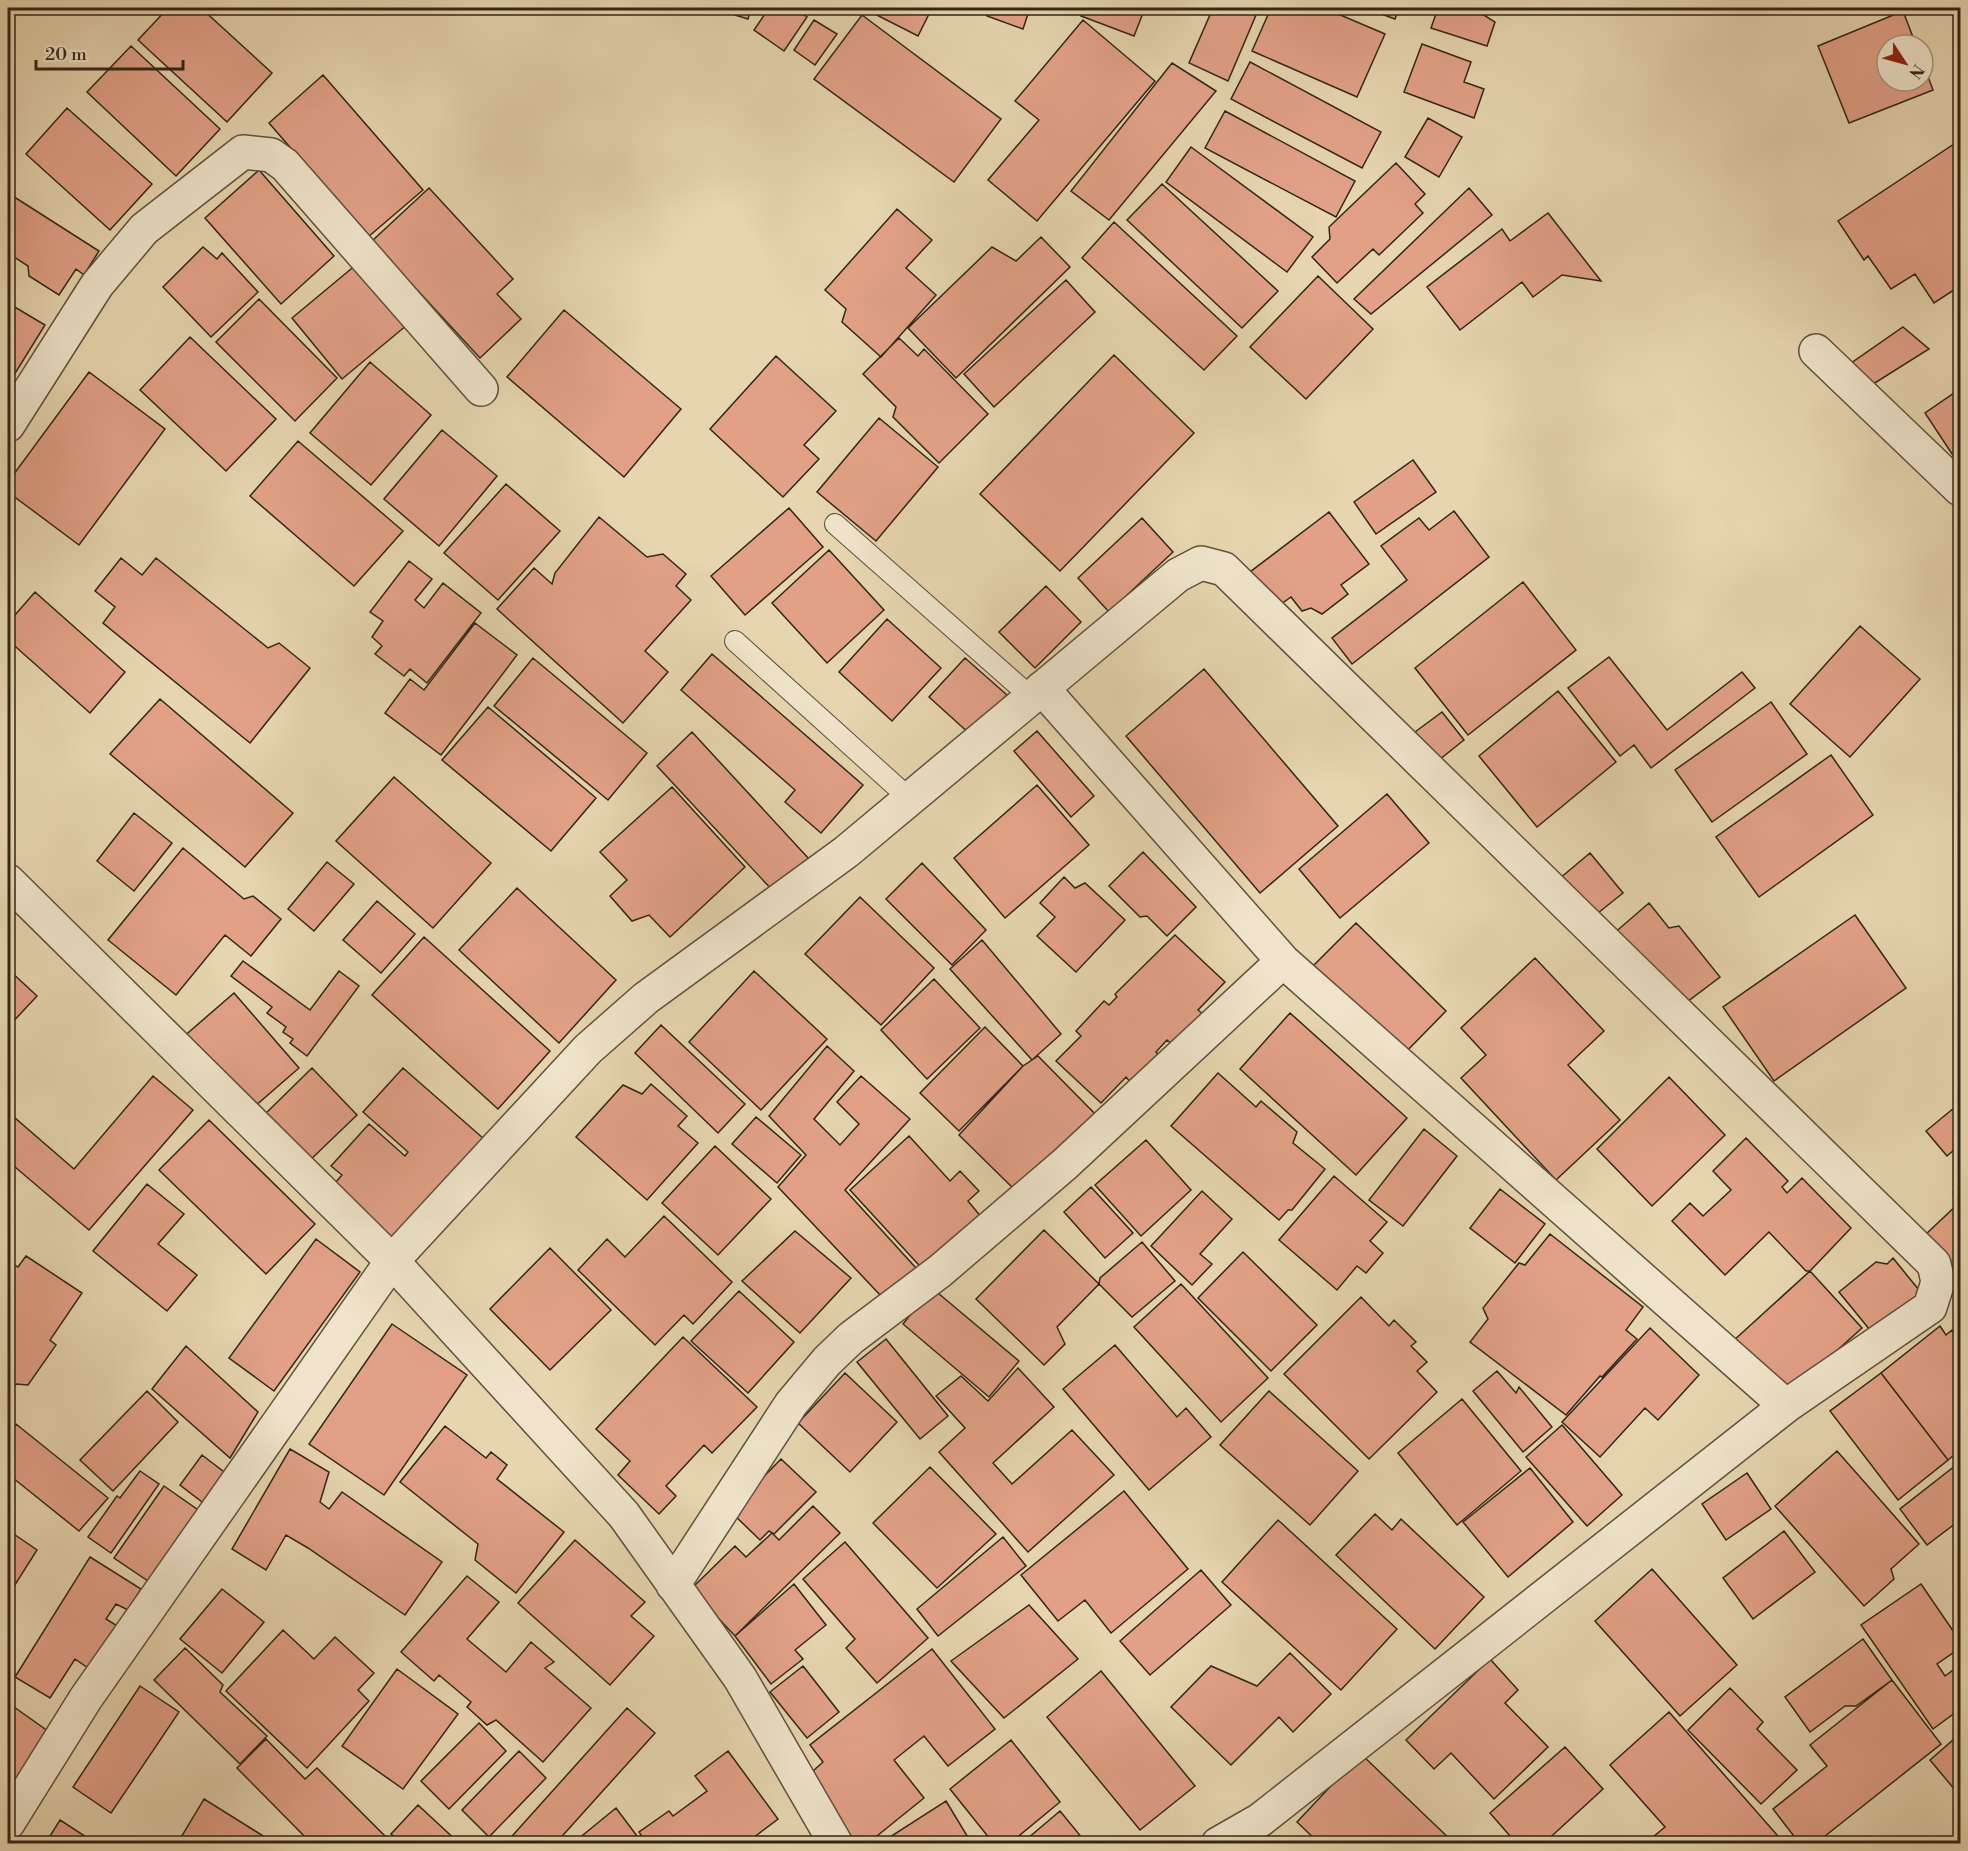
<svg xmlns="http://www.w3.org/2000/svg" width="1968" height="1851" font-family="'Libre Bodoni',serif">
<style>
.building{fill:#e2a187;stroke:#322617;stroke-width:1.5}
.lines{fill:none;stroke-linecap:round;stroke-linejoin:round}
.lane-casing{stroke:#5f523d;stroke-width:22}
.street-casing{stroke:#5f523d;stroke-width:36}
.lane{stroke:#efe4cb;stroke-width:20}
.street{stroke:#efe4cb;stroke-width:33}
</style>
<rect width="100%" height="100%" fill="#e6d5af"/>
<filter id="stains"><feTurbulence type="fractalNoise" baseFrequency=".00333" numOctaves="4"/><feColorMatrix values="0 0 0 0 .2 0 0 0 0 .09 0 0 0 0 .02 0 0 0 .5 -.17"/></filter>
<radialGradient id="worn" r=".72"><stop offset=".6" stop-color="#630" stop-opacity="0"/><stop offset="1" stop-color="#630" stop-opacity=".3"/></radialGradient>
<path class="building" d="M168,8H201L272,73L227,122L138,40Z
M712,8H751L748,19Z
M769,8H794L807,17L784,51L754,30Z
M863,8H932L918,36Z
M987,8H1030L1023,29L987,16Z
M1084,8H1145L1134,36L1081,16Z
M1213,8H1259L1228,81L1189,63Z
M1271,8H1324L1385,34L1357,97L1252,51Z
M1365,8H1399L1395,19Z
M1438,8H1484L1482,14L1495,22L1487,46L1431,28Z
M1903,11L1916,45H1887V81H1923V63L1933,90L1849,123L1818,46Z
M862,15L1001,119L954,182L814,79Z
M814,20L837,34L815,65L794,50Z
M1083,20L1155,81L1037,221L988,180L1039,120L1015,101Z
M1422,44L1471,62L1464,82L1484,89L1474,118L1404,92Z
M131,46L220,129L176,176L87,92Z
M1250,62L1381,132L1362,168L1231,99Z
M1172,63L1216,91L1109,220L1071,191Z
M323,75L423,190L368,237L269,123Z
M67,108L152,184L110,230L26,154Z
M1225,111L1355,181L1336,217L1205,148Z
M1428,118L1462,137L1439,177L1405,157Z
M1957,142L1960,147V286L1934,303L1915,274L1891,289L1868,256L1864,260L1838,221Z
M1191,147L1313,237L1287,272L1166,182Z
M1396,163L1425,194L1415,204L1423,213L1379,255L1373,249L1337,283L1312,257L1330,239L1329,227Z
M259,170L334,256L281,304L205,218Z
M1162,184L1278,291L1242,328L1127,220Z
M429,188L513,279L497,294L521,319L480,358L372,241Z
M1469,188L1492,215L1371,314L1354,299Z
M8,193L99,251L84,275L76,269L59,295L29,276L28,266L8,253Z
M897,209L932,240L906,268L936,295L881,357L842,322L846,309L825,290Z
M1548,213L1601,281L1562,275L1533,297L1522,282L1460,330L1427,287L1502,229L1510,241Z
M1114,222L1237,336L1204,370L1082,258Z
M1041,237L1070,267L956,378L908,328L992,247L1016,261Z
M203,247L217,259L222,253L258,292L211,337L163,287Z
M357,264L407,325L342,379L292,318Z
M1318,276L1373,329L1306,399L1250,347Z
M1066,280L1095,312L994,407L964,374Z
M259,299L337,378L295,421L216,342Z
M8,303L45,325L11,380L8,378Z
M564,310L681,409L624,477L507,377Z
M1903,327L1929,349L1870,386L1844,368Z
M190,337L276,419L226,471L140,390Z
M899,338L918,356L924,349L988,414L939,463L893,417L896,407L863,374Z
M1114,355L1194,433L1060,571L980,494Z
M776,356L836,411L804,445L819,459L783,497L710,429Z
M370,362L431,415L371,485L310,433Z
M89,372L165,429L79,545L8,492V482Z
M1960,389V466L1925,413Z
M879,418L938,467L876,541L817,492Z
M442,430L497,476L439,546L384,499Z
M298,441L403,531L354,586L250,496Z
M1413,460L1436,492L1376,534L1354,502Z
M506,484L560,531L498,600L444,553Z
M789,508L823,547L745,615L711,576Z
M1454,511L1489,557L1352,664L1332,638L1407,580L1381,546L1419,518L1429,530Z
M1329,512L1369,564L1341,585L1348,594L1322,614L1311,608L1302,611L1291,597L1277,607L1250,572Z
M599,517L647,557L663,554L686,574L676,586L691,600L645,651L668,672L623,723L497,609L534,568L552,584L555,573Z
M1142,518L1173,552L1109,612L1078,578Z
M829,550L884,610L827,663L772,603Z
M121,558L142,575L156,558L268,648L279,643L310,668L250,743L103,623L115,607L95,591Z
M409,561L432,579L415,600L424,608L443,583L481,613L427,683L410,669L404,676L375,654L382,646L372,637L383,621L370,612Z
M1523,582L1576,650L1468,735L1415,668Z
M1046,586L1081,622L1035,668L999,632Z
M35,592L125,672L90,713L8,640V623Z
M887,619L941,668L892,721L839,672Z
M475,623L517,655L441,755L385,713L410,679L424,690Z
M1860,626L1920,679L1850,757L1790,704Z
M712,654L863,785L821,833L785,802L795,790L681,690Z
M1609,657L1667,730L1742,672L1755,688L1651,768L1634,745L1620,756L1568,688Z
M533,658L647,753L608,800L494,706Z
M965,658L1007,695L971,735L929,697Z
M1204,669L1338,826L1260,893L1126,736Z
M1558,691L1616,762L1537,827L1479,756Z
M160,699L293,813L245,867L110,754Z
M1771,702L1807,754L1712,822L1675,770Z
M488,707L596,798L551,851L442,760Z
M1442,712L1464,740L1439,760L1415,732Z
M1037,731L1094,796L1071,817L1014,751Z
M692,732L809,859L774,892L657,766Z
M1831,755L1873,815L1759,897L1716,837Z
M394,777L491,863L433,928L336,841Z
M1037,785L1089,845L1005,918L954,858Z
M672,787L745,867L670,937L649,915L632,921L610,896L627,880L600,852Z
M1387,794L1429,843L1340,918L1299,869Z
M134,813L172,843L134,891L97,861Z
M183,848L244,899L253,896L281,919L251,956L225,935L176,995L108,940Z
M1143,852L1196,907L1167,936L1147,916L1140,917L1109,886Z
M1590,853L1623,893L1593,917L1559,879Z
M327,862L354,884L314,931L288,909Z
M922,863L986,930L952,965L886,899Z
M1064,877L1075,888L1085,883L1125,920L1076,972L1037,936L1055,917L1040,903Z
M517,888L616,980L559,1043L459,950Z
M860,897L934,968L881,1025L805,954Z
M377,901L415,934L381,973L343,940Z
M1649,903L1669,928L1679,926L1720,977L1679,1008L1612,935Z
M1855,915L1906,988L1774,1081L1723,1007Z
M1356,923L1446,1011L1402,1056L1311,968Z
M1175,935L1225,982L1198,1010L1204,1015L1174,1046L1167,1040L1156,1052L1160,1056L1133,1085L1126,1077L1101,1103L1056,1061L1081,1036L1076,1031L1104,1001L1109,1005L1117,997L1115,994Z
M424,937L550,1051L498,1109L372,995Z
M982,940L1061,1034L1032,1060L950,969Z
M1535,958L1604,1031L1568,1065L1620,1120L1556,1180L1461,1078L1486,1055L1461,1028Z
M243,961L310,1010L339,971L359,986L307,1056L290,1043L293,1039L283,1032L286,1027L267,1013L272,1007L231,976Z
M8,969L37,996L8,1027Z
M754,971L827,1039L761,1110L689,1042Z
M934,979L980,1028L927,1079L881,1030Z
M234,993L299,1068L247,1113L182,1038Z
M1290,1013L1407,1118L1356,1175L1240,1069Z
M661,1025L745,1104L718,1133L635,1053Z
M985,1027L1023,1066L959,1131L920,1093Z
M827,1046L854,1071L814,1119L840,1145L859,1124L837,1102L861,1076L910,1119L845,1190L916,1268L882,1297L778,1187L806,1155L769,1116Z
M1038,1056L1102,1121L1018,1193L959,1135L1023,1066Z
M312,1068L357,1115L305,1165L260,1119Z
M403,1068L484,1139L390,1246L328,1191L342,1175L331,1166L369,1124L405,1156L408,1152L363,1112Z
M1218,1073L1256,1107L1261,1101L1297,1132L1293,1143L1325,1169L1292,1210H1288L1279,1220L1171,1126Z
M153,1076L193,1110L89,1230L8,1161V1112L74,1169Z
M1669,1077L1725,1135L1652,1206L1597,1149Z
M651,1084L687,1116L678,1126L698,1143L647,1200L576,1137L623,1085L642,1094Z
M1960,1103V1145L1947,1156L1926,1131Z
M756,1117L801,1155L777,1183L732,1144Z
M209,1120L315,1224L266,1274L159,1170Z
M1424,1129L1457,1156L1403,1226L1369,1200Z
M909,1136L950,1181L960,1171L979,1191L968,1201L987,1224L928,1275L850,1190Z
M1746,1138L1788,1181L1782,1187L1787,1193L1802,1178L1851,1228L1810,1271H1806L1769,1232L1725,1275L1672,1221L1690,1203L1703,1216L1731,1190L1713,1171Z
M1146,1140L1191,1190L1141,1236L1095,1185Z
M715,1146L771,1199L718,1255L662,1203Z
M1334,1176L1387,1222L1370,1241L1383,1253L1366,1273L1357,1266L1337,1290L1279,1240Z
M147,1184L184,1214L158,1244L197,1275L167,1311L93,1251Z
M1960,1185V1200L1953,1192Z
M1091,1187L1133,1233L1105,1258L1064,1212Z
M1500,1189L1545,1224L1515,1263L1470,1228Z
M1202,1191L1232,1219L1200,1254L1212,1264L1192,1285L1151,1246Z
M1960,1202V1264L1955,1269L1925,1235Z
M664,1216L732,1282L693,1324L684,1315L655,1345L578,1270L607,1239L625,1257Z
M1044,1230L1099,1284L1057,1327L1065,1344L1044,1365L976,1299Z
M795,1231L851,1278L800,1333L742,1281Z
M1550,1234L1643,1307L1626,1330L1637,1339L1602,1377L1600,1376L1566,1415L1470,1342L1488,1319L1483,1308L1519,1263L1525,1265Z
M316,1239L360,1272L274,1391L229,1358Z
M1142,1242L1175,1281L1132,1317L1099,1284L1100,1278Z
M550,1248L611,1310L550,1370L490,1309Z
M1243,1252L1317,1325L1271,1371L1198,1298Z
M26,1256L82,1293L50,1340L56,1345L28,1385L16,1384L8,1396V1263L9,1261L18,1267Z
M1893,1258L1923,1295L1874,1335L1839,1292L1876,1262L1887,1264Z
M1810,1271L1862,1328L1784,1398L1732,1342Z
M1181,1284L1268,1378L1221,1422L1134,1327Z
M932,1288L1019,1361L989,1397L903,1324Z
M739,1291L794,1342L748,1393L691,1341Z
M1361,1297L1389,1326L1394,1320L1416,1342L1411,1346L1427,1362L1417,1371L1437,1392L1369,1459L1284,1374Z
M392,1324L467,1375L384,1495L309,1444Z
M1940,1326L1946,1335L1952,1330L1960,1341V1450L1948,1460L1881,1373Z
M1650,1328L1699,1375L1658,1420L1645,1408L1600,1457L1562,1422Z
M683,1337L757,1407L712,1453L704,1445L666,1486L676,1496L659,1514L618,1475L630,1461L596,1429Z
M886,1339L948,1416L920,1439L857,1362Z
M1115,1345L1177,1417L1186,1408L1211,1437L1149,1490L1063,1389Z
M186,1346L258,1412L230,1458L152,1389Z
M1018,1368L1054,1407L993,1463L1012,1484L1072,1430L1114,1475L1028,1552L939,1452L965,1428L936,1396L961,1376L988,1401Z
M1497,1371L1516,1393L1519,1387L1552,1427L1523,1452L1473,1391Z
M845,1373L897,1422L850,1472L798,1423Z
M1881,1373L1948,1460L1898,1500L1830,1411Z
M147,1391L178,1422L113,1491L80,1460Z
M1269,1391L1358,1471L1310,1525L1220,1445Z
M1462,1399L1521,1471L1457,1525L1398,1453Z
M16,1424L108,1498L79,1531L8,1474V1434Z
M1562,1425L1622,1495L1587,1526L1526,1457Z
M445,1426L486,1458L491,1452L507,1465L497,1479L564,1532L516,1593L475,1560L478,1544L400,1482Z
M290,1449L329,1472L320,1502L329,1509L342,1492L442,1562L405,1615L308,1548L286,1535L266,1570L232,1549Z
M1837,1451L1919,1544L1891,1569L1894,1579L1864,1606L1775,1506Z
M202,1455L228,1475L206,1505L180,1485Z
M781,1459L816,1492L774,1534L769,1531L760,1540L730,1511Z
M1960,1462V1520L1927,1545L1900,1509Z
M930,1467L996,1534L937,1588L873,1523Z
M1530,1468L1573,1522L1508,1577L1463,1522Z
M140,1471L159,1484L111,1553L88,1537L117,1496L120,1498Z
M1747,1473L1771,1509L1726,1540L1702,1504Z
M164,1486L201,1512L151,1583L114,1558Z
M1124,1491L1188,1569L1111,1633L1085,1600L1058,1621L1021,1575Z
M813,1506L840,1533L735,1636L691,1589L735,1546L746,1557L772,1533L779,1540Z
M1375,1514L1392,1530L1401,1519L1484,1597L1435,1649L1336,1555Z
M1278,1520L1397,1629L1341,1690L1222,1582Z
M8,1530L37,1550L8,1596Z
M1784,1531L1815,1572L1753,1619L1723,1578Z
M1003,1537L1026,1566L938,1636L917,1609Z
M575,1540L645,1602L631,1616L654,1636L610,1685L518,1603Z
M845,1542L928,1638L877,1683L846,1648L855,1639L803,1579Z
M90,1557L141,1589L128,1610L116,1604L106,1619L119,1627L91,1670L75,1659L50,1698L15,1677Z
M1652,1569L1737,1665L1680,1716L1595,1621Z
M1201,1570L1231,1605L1150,1675L1120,1641Z
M467,1576L499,1602L467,1639L506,1672L531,1642L554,1662L545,1668L591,1708L543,1762L496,1720L487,1725L467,1707L471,1702L439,1675L434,1681L401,1652Z
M794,1584L826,1625L795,1650L803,1659L771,1684L735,1636Z
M1921,1584L1960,1641V1648L1937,1664L1945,1676L1960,1665V1709L1933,1729L1861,1625Z
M222,1589L264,1622L222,1673L180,1639Z
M1029,1605L1078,1659L1004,1718L951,1661Z
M283,1630L314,1659L335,1637L374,1673L358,1690L369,1701L307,1768L226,1691Z
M1863,1639L1892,1680L1856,1706H1845L1810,1732L1785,1697Z
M185,1648L223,1685L220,1692L267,1736L240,1764L154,1680Z
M932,1649L995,1729L948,1766L924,1736L894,1760L924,1798L867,1844H849L804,1779L823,1762L810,1745Z
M1290,1653L1331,1694L1293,1732L1279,1717L1231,1765L1171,1707L1211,1666L1257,1686Z
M1490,1659L1518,1690L1505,1703L1548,1747L1494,1799L1451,1753L1434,1769L1406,1740Z
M803,1666L839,1712L807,1738L770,1692Z
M397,1669L458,1714L403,1789L342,1746Z
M1101,1671L1195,1786L1140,1830L1047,1717Z
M1892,1680L1941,1744L1815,1844H1800L1773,1809L1827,1766L1810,1745Z
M140,1686L179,1712L111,1813L73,1787Z
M1730,1688L1763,1722L1757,1729L1797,1770L1761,1804L1688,1730Z
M14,1707L52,1734L8,1799V1716Z
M627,1708L655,1733L555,1844H505Z
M1669,1712L1785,1844H1648L1647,1842L1665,1827L1610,1765Z
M479,1723L506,1751L449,1809L421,1781Z
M1960,1734V1796L1930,1760Z
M266,1739L305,1779L317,1768L393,1844H312L237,1768Z
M1011,1740L1060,1802L1009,1844H994L950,1789Z
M1565,1747L1603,1789L1543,1844H1517L1490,1813Z
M519,1751L546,1778L489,1837L462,1810Z
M728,1751L778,1819L745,1844H647L639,1832L669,1811L673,1816L707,1791L695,1776Z
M1361,1754L1455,1844H1320L1297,1822Z
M204,1799L276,1844H177Z
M946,1801L972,1844H879Z
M418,1805L460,1844H402L391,1834Z
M616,1808L643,1844H572Z
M1060,1811L1087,1844H1021Z
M60,1820L97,1844H45Z"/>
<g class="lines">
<g class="lane-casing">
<path id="lane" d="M835,524L1031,697
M735,641L910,799"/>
</g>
<g class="street-casing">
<path id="street" d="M1816,351L1960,489
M8,425L97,285L144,229L243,152L271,155L285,165L481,389
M1042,688L1283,961L1786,1406
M8,881L392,1261L624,1515L740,1678L836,1844
M673,1585L791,1404L827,1361L851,1338L940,1271L1065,1164L1283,961
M8,1823L86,1698L392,1261L588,1049L646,998L846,852L1178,575L1201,563L1224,569L1934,1264L1938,1282L1930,1307L1786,1406L1260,1820L1218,1844"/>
</g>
<use href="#lane" class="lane"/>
<use href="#street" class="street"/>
</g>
<rect width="1968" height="1851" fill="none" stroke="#e6d5af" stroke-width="30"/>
<rect x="9" y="9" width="1950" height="1833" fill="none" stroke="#322617" stroke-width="3"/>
<rect x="15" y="15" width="1938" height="1821" fill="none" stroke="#322617" stroke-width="1.5"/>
<g transform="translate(1905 63) rotate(126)"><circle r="28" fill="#efe4cb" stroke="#a39883" stroke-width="1.5"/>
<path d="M0-4.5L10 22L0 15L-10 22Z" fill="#8f2418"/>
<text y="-9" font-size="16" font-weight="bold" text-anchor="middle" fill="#322617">N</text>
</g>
<path d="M36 60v9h147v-9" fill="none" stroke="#322617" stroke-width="3"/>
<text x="45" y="60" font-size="18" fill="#322617" stroke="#efe4cb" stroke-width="4.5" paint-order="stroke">20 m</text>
<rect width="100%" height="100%" filter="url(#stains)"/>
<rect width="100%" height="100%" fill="url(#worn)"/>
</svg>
